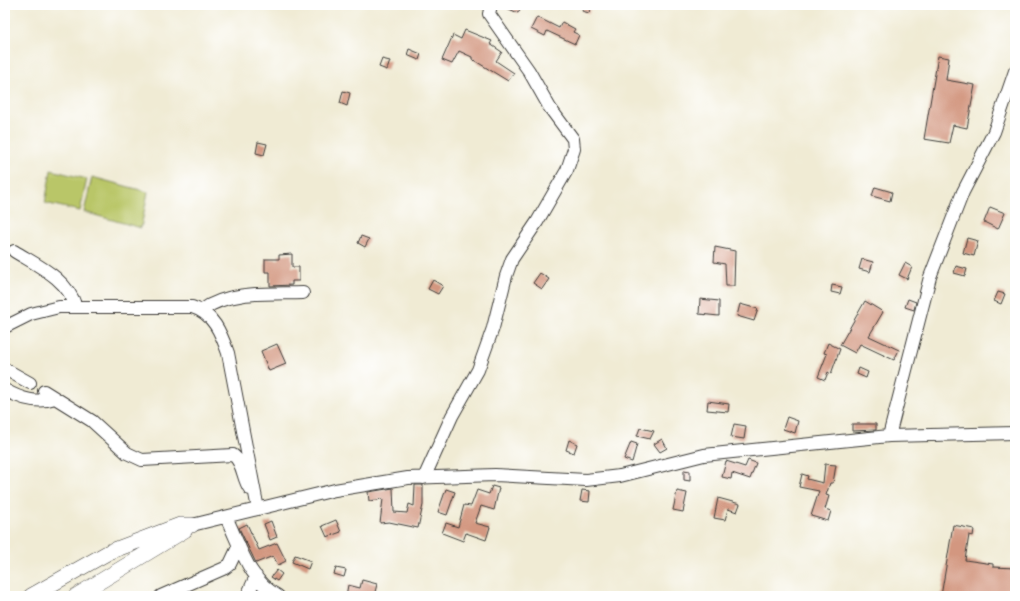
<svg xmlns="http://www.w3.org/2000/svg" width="1020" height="601" font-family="'Sorts Mill Goudy',serif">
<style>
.green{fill:#b9c668;stroke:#6a7142}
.building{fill:#d39780}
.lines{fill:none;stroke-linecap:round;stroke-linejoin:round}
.minor-casing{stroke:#3c3b38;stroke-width:14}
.major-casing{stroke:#3c3b38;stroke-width:16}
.minor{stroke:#fff;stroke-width:12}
.major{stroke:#fff;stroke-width:15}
</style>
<rect width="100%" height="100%" fill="#fff"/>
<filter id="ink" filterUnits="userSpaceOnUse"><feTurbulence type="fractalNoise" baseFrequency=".025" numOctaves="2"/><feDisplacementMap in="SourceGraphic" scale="8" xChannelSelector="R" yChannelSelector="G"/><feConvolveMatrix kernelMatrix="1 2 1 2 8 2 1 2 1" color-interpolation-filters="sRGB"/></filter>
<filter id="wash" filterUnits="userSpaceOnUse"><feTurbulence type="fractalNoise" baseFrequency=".012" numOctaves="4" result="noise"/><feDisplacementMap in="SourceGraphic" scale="16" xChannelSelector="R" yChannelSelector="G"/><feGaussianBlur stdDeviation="0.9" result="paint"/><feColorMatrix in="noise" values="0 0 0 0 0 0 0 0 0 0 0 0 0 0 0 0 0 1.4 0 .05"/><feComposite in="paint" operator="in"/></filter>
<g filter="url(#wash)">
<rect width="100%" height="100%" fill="#f0ebd4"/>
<path class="green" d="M51,170L87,179L80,211L45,203Z
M92,177L148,192L141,228L84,212Z"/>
<g id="blocks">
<path class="building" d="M500,5H522L518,13Z
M584,5H591L589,13L582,11Z
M537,17L559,28L562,22L575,29L573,32L579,35L575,44L547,31L545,36L531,29Z
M465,30L492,41L490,44L502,52L496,61L514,73L508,81L472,59V57L459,51L452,64L442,60L453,35L461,39Z
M409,49L421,54L419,60L407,55Z
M938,56L949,58L946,80L975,85L967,128L953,125L949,143L924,139Z
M382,59L390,61L387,70L379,67Z
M343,91L350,93L347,106L340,103Z
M258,142L267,144L264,155L256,153Z
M875,187L892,192L890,201L872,196Z
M990,207L1005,213L998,229L984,222Z
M361,236L369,239L365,247L358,243Z
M967,238L978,241L974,256L963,253Z
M715,247L735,251L734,286H726L725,264L714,262Z
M292,254V267H299V281H292V285L270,286V272H265V259H279V255Z
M862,259L873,262L870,272L859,269Z
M905,263L912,267L907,279L899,275Z
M956,266L967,269L965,276L954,273Z
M540,273L549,279L542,289L533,283Z
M433,280L443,286L438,294L428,289Z
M832,285L842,287L840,294L831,292Z
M998,292L1005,294L1001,304L994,301Z
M700,299L719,301V316L699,314Z
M908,299L916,302L914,310L905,307Z
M865,301L883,312L869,336L899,350L894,360L860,344L855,353L840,345Z
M740,304L758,309L754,321L737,316Z
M828,343L840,349L831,374L828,372L825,380L818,377L827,354L824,353Z
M277,344L286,364L269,371L261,351Z
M859,368L868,372L866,378L857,374Z
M708,401L729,404L728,412L707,410Z
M787,417L798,421L795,433L783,429Z
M734,424L746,426L744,439L731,437Z
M852,424H876V430L852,431Z
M640,428L654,431L650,439L637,436Z
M662,439L667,448L660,452L654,444Z
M569,440L577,444L574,453L566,450Z
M631,442L637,444L632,462L624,459Z
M748,460L756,463L750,479L732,473L731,479L722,477L726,461L745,467Z
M825,464L836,465L833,483H830L826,495L829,496L825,509L831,511L828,521L811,516L819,491L799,487L802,474L808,476L807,479L823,483Z
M684,470L690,471V481L684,480Z
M415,485H423V505L418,528L389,522L380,523L383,499L369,501L368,492L393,488L394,512L407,513L409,504L414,506Z
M492,486L499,488L494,510L481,506L475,523L490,527L486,540L466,533L463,541L442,533L446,523L458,527L464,505L471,506L477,490L489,494Z
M446,489L455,492L447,515L438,512Z
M582,490L590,491L589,502L580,501Z
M677,491L687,493L683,512L673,510Z
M718,498L740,504L737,512L728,509L725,520L714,518Z
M336,520L341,532L327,537L322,526Z
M271,521L277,537L270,540L264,524Z
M247,524L259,550L277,543L286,561L278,565L273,556L256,563L239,528Z
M953,525L974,529L973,536L969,535L965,560L993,564V567L1015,568V596H941Z
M295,555L311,561L308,569L292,562Z
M336,568L346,570L344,577L334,574Z
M277,570L282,574L277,581L271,577Z
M362,580L377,584L374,596H346L348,585L360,588Z"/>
</g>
</g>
<g filter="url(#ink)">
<use href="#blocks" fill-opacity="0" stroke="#3c3b38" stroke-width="1"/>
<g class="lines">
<g class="minor-casing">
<path id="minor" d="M14,251C38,266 67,278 76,307
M202,310C229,290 272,294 303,293
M5,327L31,314L59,307H192C213,313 221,333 228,353L258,509
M5,369L30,383
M5,390C21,399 37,404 55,398
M44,391L92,421L127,453L142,460L233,455C244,463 242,479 250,489
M889,436L930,277L963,192L994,132L1015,71
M424,478L452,416L478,370L493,328L506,276L512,259L537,222L567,170L574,149L573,139L550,108L529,71L489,14L491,5
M226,517C240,545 248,580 278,596
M192,525L335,490L408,478L495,475L586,480L620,476L704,455L889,436L1015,433
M161,596L225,568L230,564L239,545
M247,596L256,576"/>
</g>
<g class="major-casing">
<path id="major" d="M31,596L109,552L180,525H192
M76,596L185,530"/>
</g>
<use href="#minor" class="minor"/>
<use href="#major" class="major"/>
</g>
</g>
<rect width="1020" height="601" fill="none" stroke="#fff" stroke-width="20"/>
</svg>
